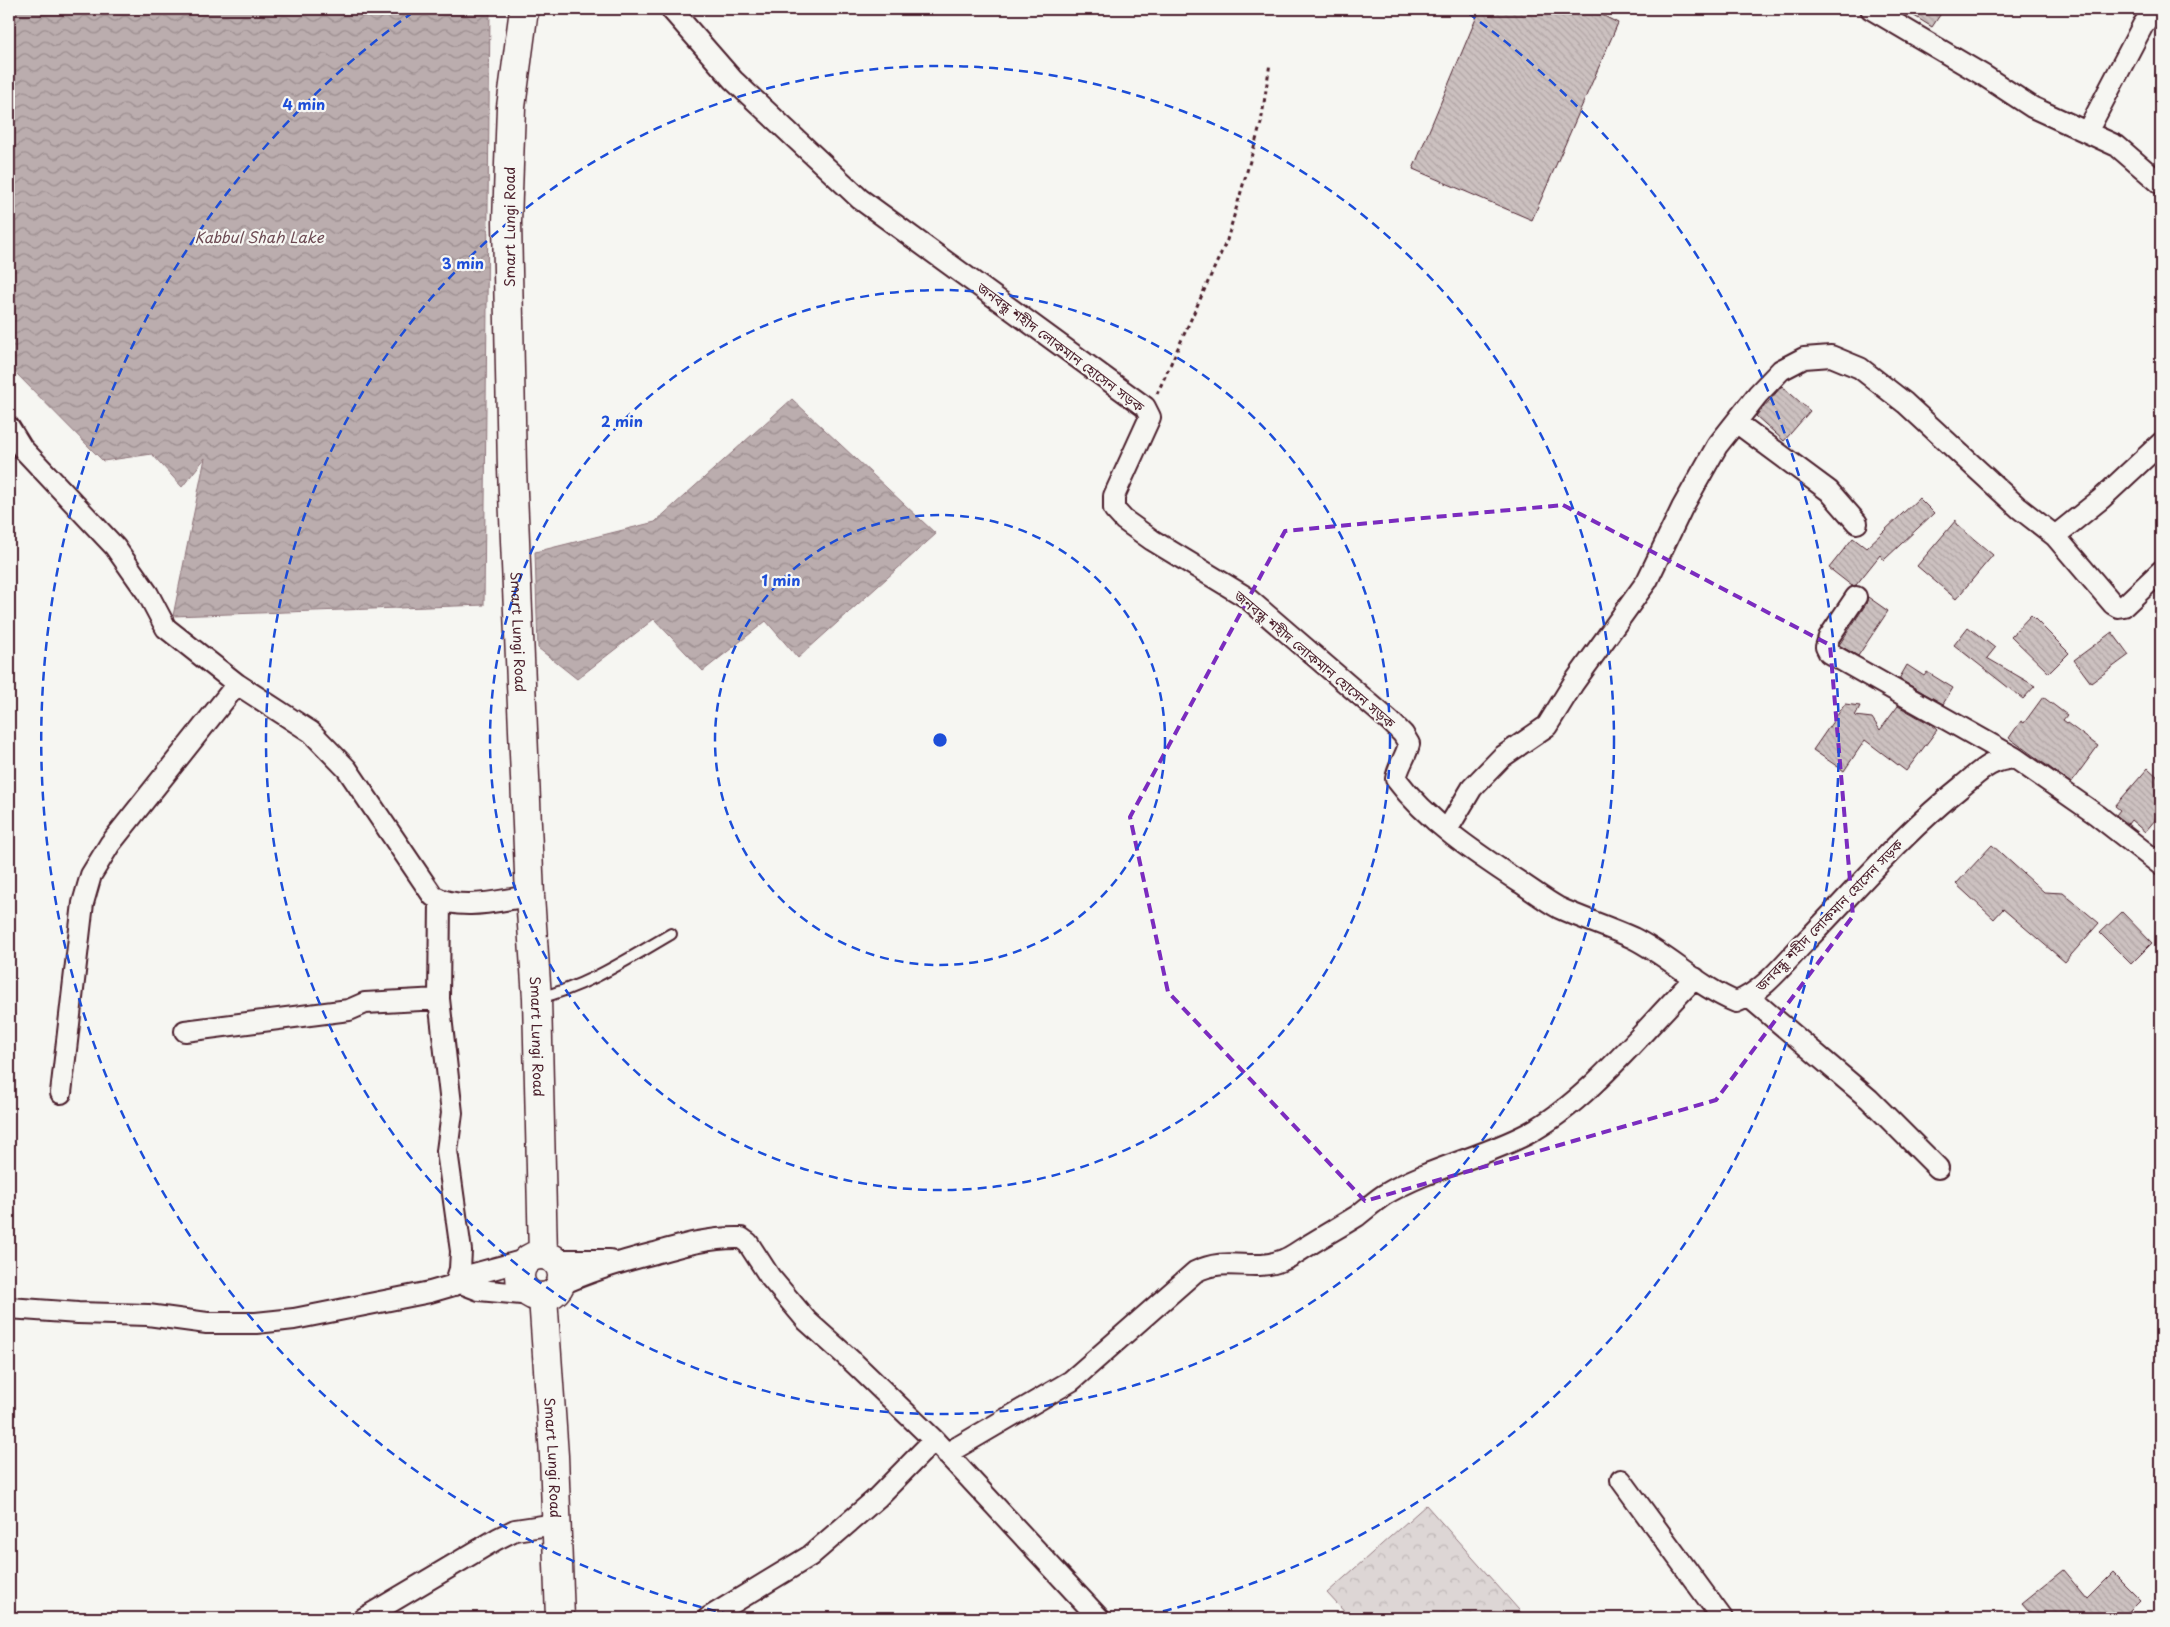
<svg xmlns="http://www.w3.org/2000/svg" width="2170" height="1627" font-family="'Playpen Sans','Noto Sans Bengali',sans-serif">
<style>
.park{fill:url(#park-crowns);stroke:#947a80}
.water{fill:url(#water-waves);stroke:#8e747a}
.building{fill:url(#building-back-hatch);stroke:#4a1f2b}
.lines{fill:none;stroke-linecap:round;stroke-linejoin:round}
.lane-casing{stroke:#4a1f2b;stroke-width:14}
.street-casing{stroke:#4a1f2b;stroke-width:24}
.primary-casing{stroke:#4a1f2b;stroke-width:31}
.path{stroke:#4a1f2b;stroke-width:3;stroke-dasharray:4 4;stroke-linecap:butt}
.lane{stroke:#f6f6f2;stroke-width:10}
.street{stroke:#f6f6f2;stroke-width:20}
.primary{stroke:#f6f6f2;stroke-width:28}
.marked{fill:none;stroke:#7b2cbf;stroke-width:4;stroke-dasharray:10 6;stroke-linejoin:round}
.ring{fill:none;stroke:#1d4ed8;stroke-width:2.5;stroke-dasharray:9 6}
.labels{text-anchor:middle;dominant-baseline:central;stroke-width:4.5;stroke-linejoin:round;paint-order:stroke}
.street-label{font-size:14px;fill:#4a1f2b;stroke:#f6f6f2}
.water-label{font-size:15px;font-style:italic;fill:#6c4a52;stroke:#f6f6f2}
.centre{fill:#1d4ed8;stroke:#f6f6f2;stroke-width:2.5}
.ring-label{font-size:15px;text-anchor:middle;font-weight:bold;fill:#1d4ed8;stroke:#f6f6f2;stroke-width:4.5;stroke-linejoin:round;paint-order:stroke}
</style>
<defs>
<pattern id="park-crowns" width="20" height="18" patternUnits="userSpaceOnUse" patternTransform="scale(1.25)"><rect width="20" height="18" fill="#ddd6d5"/><path d="M2 6a3 3 0 1 1 6 0M12 15a3 3 0 1 1 6 0" fill="none" stroke="#bfb7b7"/></pattern>
<pattern id="water-waves" width="16" height="10" patternUnits="userSpaceOnUse" patternTransform="scale(1.25)"><rect width="16" height="10" fill="#bbadae"/><path d="M0 5q4-4 8 0t8 0" fill="none" stroke="#9a8c8e"/></pattern>
<pattern id="building-back-hatch" width="6" height="6" patternUnits="userSpaceOnUse" patternTransform="scale(1.25)"><rect width="6" height="6" fill="#ccc1c0"/><path d="M-1 5l2 2M0 0l6 6M5-1l2 2" fill="none" stroke="#b1a5a5"/></pattern>
</defs>
<rect width="100%" height="100%" fill="#f6f6f2"/>
<filter id="ink" filterUnits="userSpaceOnUse"><feTurbulence type="fractalNoise" baseFrequency=".02" numOctaves="2"/><feDisplacementMap in="SourceGraphic" scale="10" xChannelSelector="R" yChannelSelector="G"/><feConvolveMatrix kernelMatrix="1 2 1 2 8 2 1 2 1" color-interpolation-filters="sRGB"/></filter>
<g filter="url(#ink)">
<path class="park" d="M1426,1505L1526,1618H1350L1327,1593Z"/>
<path class="water" d="M9,9H490L484,605L173,616L205,458L182,487L152,454L103,461L9,366Z
M792,399L936,534L798,658L766,621L703,671L654,619L577,679L538,648L535,552L655,522Z"/>
<path class="building" d="M1480,9H1590L1618,23L1532,220L1413,169Z
M1903,9H1944L1932,27Z
M1782,386L1810,411L1784,441L1756,416Z
M1919,498L1934,513L1884,560L1880,555L1856,585L1852,586L1829,568L1853,538L1866,548Z
M1956,520V524L1993,555L1956,599L1917,566Z
M1868,597L1888,611L1858,656L1839,645L1866,604Z
M2031,615L2069,653L2049,673L2011,636Z
M1968,627L1995,648L1987,658L2035,686L2023,699L1954,645Z
M2112,632L2129,655L2091,683L2074,660Z
M1907,665L1924,676L1927,672L1953,688L1943,704L1899,679Z
M2043,697L2067,715L2063,720L2098,746L2071,783L2009,738L2021,721L2024,723Z
M1845,704L1860,706L1855,716L1872,718L1880,730L1898,706L1930,724L1937,730L1906,771L1865,740L1844,771L1813,750Z
M2148,768L2161,780V813L2145,832L2131,820L2128,824L2116,815L2120,810L2115,806Z
M1992,845L2044,892L2063,893L2099,923L2065,962L2003,909L1994,919L1956,884Z
M2122,912L2152,943L2131,964L2100,933Z
M2063,1570L2087,1599L2113,1573L2140,1600L2122,1618H2035L2022,1603Z"/>
<g class="lines">
<g class="lane-casing">
<path id="lane" d="M538,998C586,987 628,959 671,934"/>
</g>
<g class="street-casing">
<path id="street" d="M671,9L733,80L860,199L1145,407L1150,417L1114,496V509L1124,520L1152,540L1246,597L1390,721L1403,734L1409,744C1406,757 1398,766 1396,779C1428,822 1477,854 1521,883C1533,891 1546,901 1559,908C1583,919 1609,927 1633,938C1669,956 1699,987 1736,1002C1763,992 1784,964 1804,943C1855,891 1902,834 1960,788C1980,772 1988,760 2015,758L2097,815L2161,865
M1871,9L1983,75L2032,107L2117,146L2161,184
M2087,132L2143,25L2155,9
M1736,422L1829,491L1857,523
M9,427L22,448L115,547L148,594L166,628L237,684L311,732L347,769L433,896C462,912 499,900 530,896
M2055,536L2101,499L2161,443
M1856,597L1829,637L1826,647L1829,653L2015,758
M1447,830L1472,788L1502,757L1547,726L1573,684L1647,581L1682,508L1717,446L1758,394L1781,370L1804,358L1831,356L1860,368L1905,403L2019,508L2055,536L2113,604L2118,607L2124,606L2161,571
M440,900L439,999L452,1113L447,1151L461,1251L460,1269L455,1285
M1749,997L1869,1099L1938,1168
M185,1031L349,1010L365,1003L439,999
M61,1093L83,903L91,875L110,844L237,684
M555,1260H610
M461,1283L479,1290L532,1295
M560,1285C590,1271 623,1261 655,1253C683,1245 711,1237 741,1238L748,1243L770,1277L807,1321L854,1363L934,1440L1099,1618
M9,1308L78,1313L148,1315L207,1323H256L294,1319L430,1292L461,1283L474,1274L529,1259
M946,1454L1071,1381L1195,1272C1228,1255 1252,1273 1283,1260C1292,1257 1300,1250 1309,1245C1325,1235 1341,1226 1357,1216C1366,1209 1375,1201 1384,1195C1429,1168 1481,1158 1527,1134C1589,1101 1645,1028 1695,978
M1621,1480L1722,1618
M364,1618L497,1539L515,1530L556,1524
M708,1618L810,1556L877,1498L934,1440"/>
</g>
<g class="primary-casing">
<g id="primary">
<path id="s1" d="M524,9L511,107L507,222L512,469L530,896L537,998L543,1255"/>
<circle cx="541" cy="1276" r="21"/>
<path id="s2" d="M543,1297L554,1456L560,1618"/>
</g>
</g>
<path class="path" d="M1157,394L1227,240L1261,123L1270,63"/>
<use href="#lane" class="lane"/>
<use href="#street" class="street"/>
<use href="#primary" class="primary"/>
</g>
</g>
<path class="marked" d="M1563,505L1830,645L1853,916L1716,1100L1365,1201L1168,992L1130,817L1285,531Z"/>
<g class="ring">
<circle cx="940" cy="740" r="225"/>
<circle cx="940" cy="740" r="450"/>
<circle cx="940" cy="740" r="674"/>
<path d="M745 1618A899 899 0 0 1 412 13M1468 13A899 899 0 0 1 1135 1618"/>
</g>
<g class="labels">
<g class="street-label">
<text transform="translate(509 227) rotate(-90)">Smart Lungi Road</text>
<text transform="translate(1061 347) rotate(37)">জনবন্ধু শহীদ লোকমান হোসেন সড়ক</text>
<text stroke="none"><textPath href="#s1" startOffset="624">Smart Lungi Road</textPath></text>
<text transform="translate(1315 659) rotate(40)">জনবন্ধু শহীদ লোকমান হোসেন সড়ক</text>
<text transform="translate(1829 915) rotate(-46)">জনবন্ধু শহীদ লোকমান হোসেন সড়ক</text>
<text stroke="none"><textPath href="#s1" startOffset="1029">Smart Lungi Road</textPath></text>
<text stroke="none"><textPath href="#s2" startOffset="161">Smart Lungi Road</textPath></text>
</g>
<g class="water-label">
<text x="259" y="236">Kabbul Shah Lake</text>
</g>
</g>
<circle cx="940" cy="740" r="8" class="centre"/>
<g class="ring-label">
<text x="304" y="110">4 min</text>
<text x="463" y="269">3 min</text>
<text x="622" y="427">2 min</text>
<text x="781" y="586">1 min</text>
</g>
<rect width="2170" height="1627" fill="none" stroke="#f6f6f2" stroke-width="30"/>
<rect x="15" y="15" width="2140" height="1597" fill="none" stroke="#4a1f2b" stroke-width="2" filter="url(#ink)"/>
</svg>
